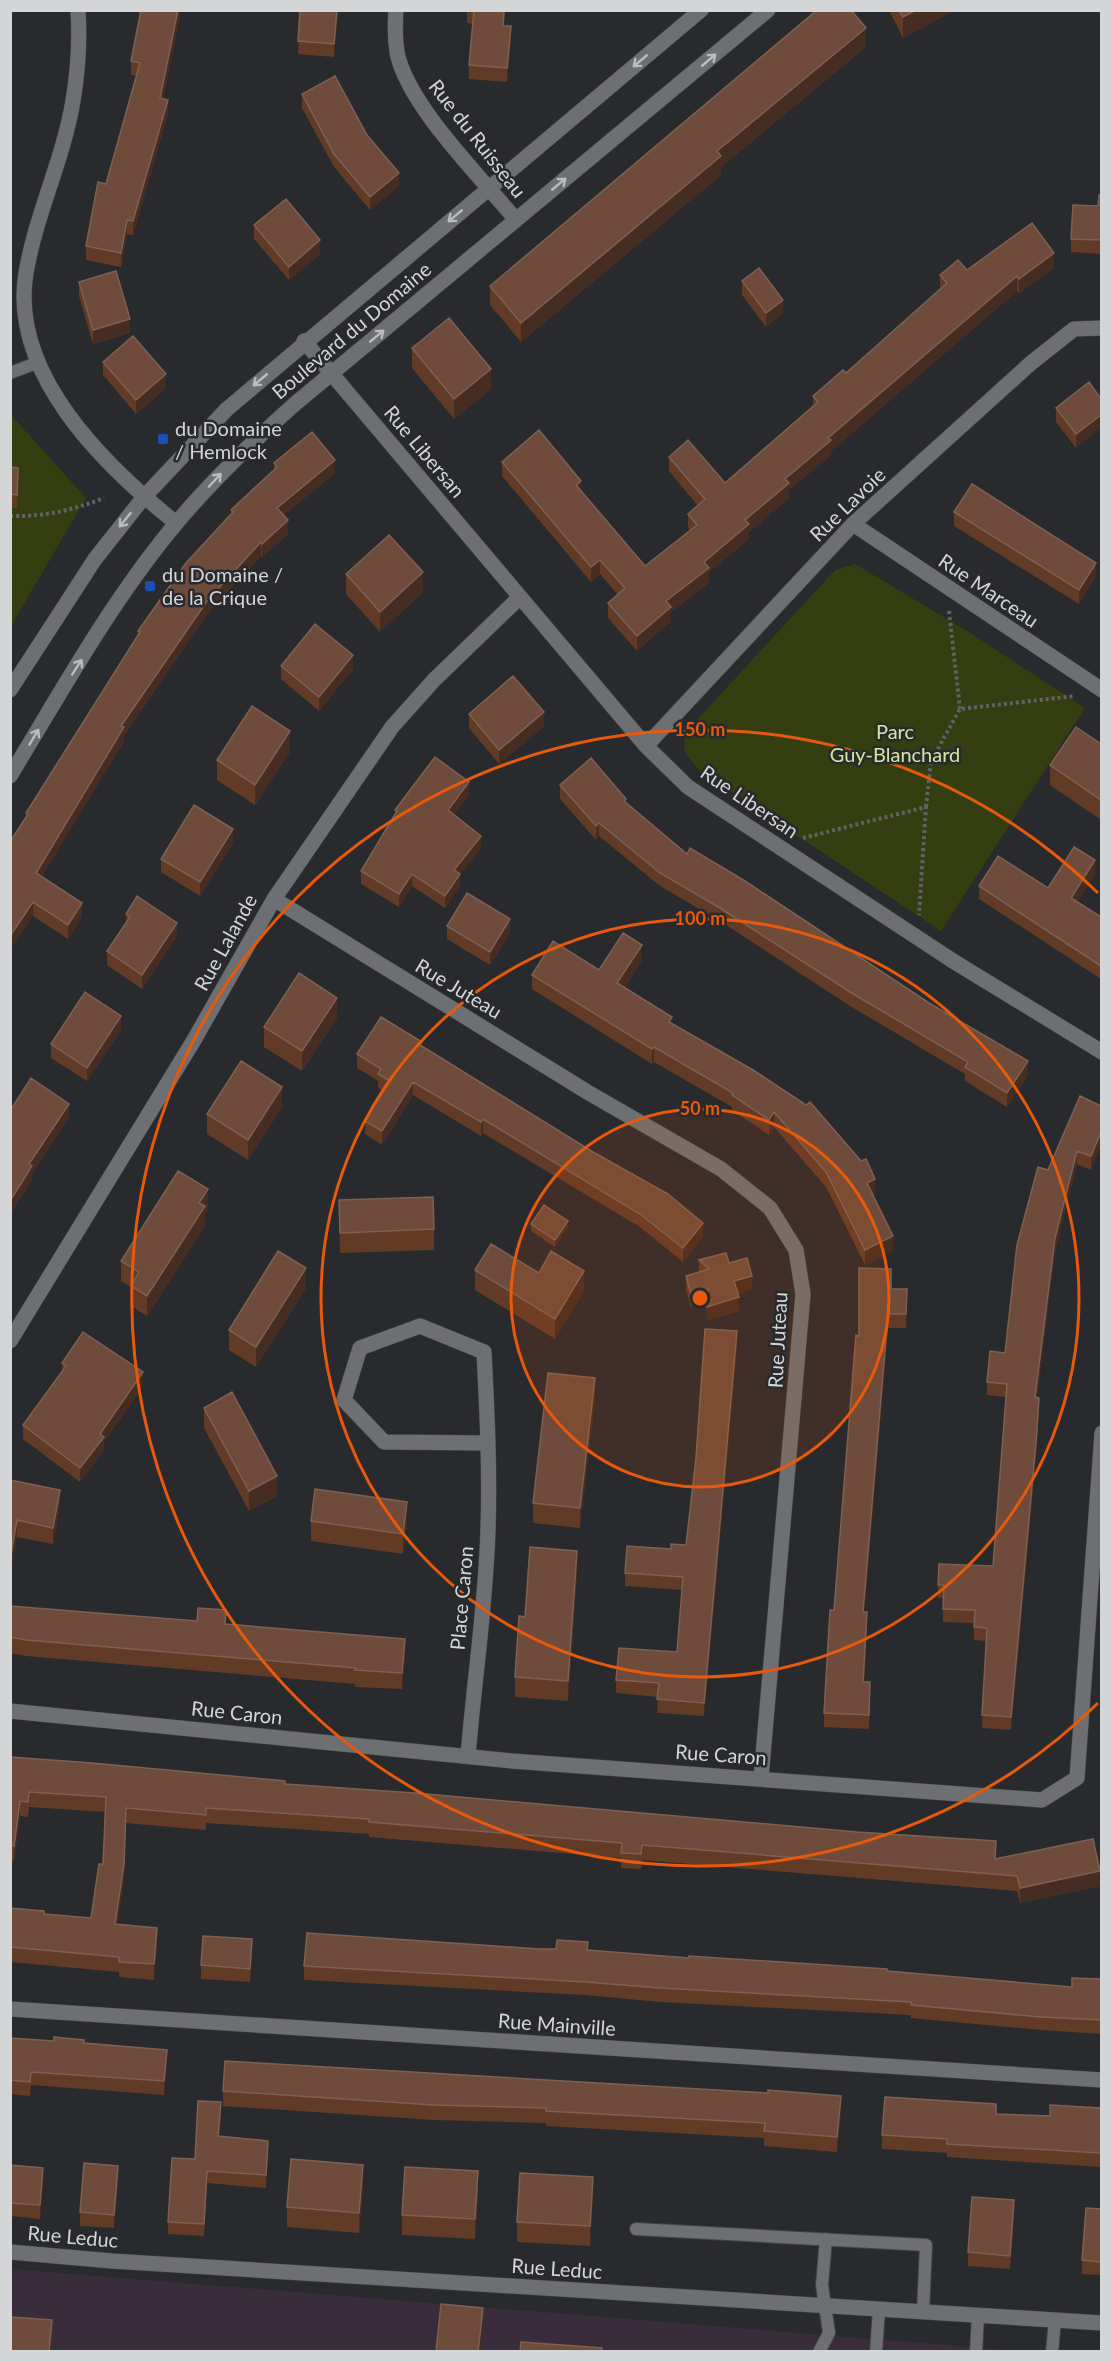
<svg xmlns="http://www.w3.org/2000/svg" width="1112" height="2362" font-family="Lato,sans-serif">
<style>
.commercial{fill:#392d3b}
.green{fill:#343e10}
.lines{fill:none;stroke-linecap:round;stroke-linejoin:round}
.service-casing{stroke:#434547;stroke-width:14}
.minor-casing{stroke:#434547;stroke-width:16}
.path{stroke:#616265;stroke-width:4;stroke-dasharray:3 3;stroke-linecap:butt}
.service{stroke:#6d6f73;stroke-width:12}
.minor{stroke:#6d6f73;stroke-width:15}
.wall{fill:#623b27}
.shaded-wall{fill:#462d22}
.building{fill:#6e4b3a;stroke:#7e6152;stroke-width:1.5}
.oneway{stroke:#babcbd}
.ring{fill:none;stroke:#e8590c;stroke-width:3}
.transit-dot{fill:#1a4fb4;stroke:#292a2d;stroke-width:2}
.labels{text-anchor:middle;dominant-baseline:central;stroke-width:5;stroke-linejoin:round;paint-order:stroke}
.street-label{font-size:20px;fill:#d3d5d6;stroke:#292a2d}
.poi-label{font-size:20px;fill:#d3d5d6;stroke:#292a2d;text-anchor:start}
.park-label{font-size:20px;fill:#d4e79c;stroke:#292a2d}
.centre{fill:#e8590c;stroke:#292a2d;stroke-width:3}
.ring-label{font-size:18px;text-anchor:middle;font-weight:bold;fill:#e8590c;stroke:#292a2d;stroke-width:5;stroke-linejoin:round;paint-order:stroke}
</style>
<rect width="100%" height="100%" fill="#292a2d"/>
<path class="commercial" d="M11,2269L1022,2351H11Z"/>
<path class="green" d="M11,415L86,498L11,626Z
M855,564L967,631L1085,708L941,931L701,772L685,753L684,734L835,570Z"/>
<g class="lines">
<g class="service-casing">
<path id="service" d="M10,373L39,362
M636,2229L926,2245L923,2312
M819,2352L829,2333L822,2285L826,2239
M876,2352L879,2309
M976,2352L978,2316
M1052,2352L1055,2320"/>
</g>
<g class="minor-casing">
<path id="minor" d="M78,10C80,41 78,71 73,101C63,160 36,214 26,273C9,374 105,466 176,523
M396,10C395,23 395,39 397,52C407,105 482,178 516,220
M304,341L646,746L688,787L953,961L1102,1052
M853,524L1102,690
M10,690L95,559L144,497L227,409L701,10
M646,746L853,524L1031,363L1074,329L1102,328
M10,776C60,694 108,607 169,532C207,485 251,443 296,403L768,10
M274,899L589,1093L721,1169L770,1208L796,1250L803,1294L761,1778
M10,1341L194,1040L274,899L392,727L434,680L520,597
M10,1711L512,1761L1042,1800L1077,1778L1102,1433
M468,1756C474,1681 486,1605 488,1529C490,1470 487,1411 484,1352L420,1326L360,1348L344,1400L384,1442L487,1443
M10,2009L1102,2080
M10,2252L112,2261L1102,2323"/>
</g>
<path class="path" d="M10,516C44,517 73,510 104,498
M949,611L960,709
M926,807L931,761L960,709L1075,696
M803,838L926,807L919,915"/>
<use href="#service" class="service"/>
<use href="#minor" class="minor"/>
</g>
<path class="wall" d="M180,10V16L163,99L168,114L133,235L127,234L121,267L86,260V246L106,184L137,76L131,75V61Z
M300,10H338L334,57L298,54Z
M467,10H505L504,26L511,40L507,82L469,79V65L473,24L467,23Z
M889,10H955L903,38Z
M866,47L721,167V175L521,342L490,305V286Z
M302,94L367,135L399,186L370,210L334,167L302,108Z
M1101,195V254L1071,252V239L1098,206Z
M254,225L320,254L289,280L254,239Z
M1054,268L1019,293L1017,291L831,451V455L789,490V498L749,532V539L709,572V583L671,612V621L637,651L608,618V603L618,595L600,574L591,582L502,476V462L581,492L645,566L690,530L688,528V514L698,506L669,471V457L725,483L813,406V396L846,373L940,290V275L967,270Z
M742,281L783,313L766,327L742,295Z
M79,282L130,333L93,344L79,296Z
M412,348L491,389L454,419L412,368Z
M103,362L166,388L136,414L103,375Z
M1089,382L1076,448L1056,422V408Z
M274,463L335,473L284,515L288,534L262,557L261,556L207,614L124,736V741L42,876L82,916L68,939L33,916L26,813L138,635V631L231,515V510L274,470Z
M10,467L18,481L17,508H10Z
M954,512L1096,576L1079,604L954,526Z
M346,574L423,592L380,632L346,594Z
M281,666L353,669L319,711L281,679Z
M469,714L544,726L499,764L469,728Z
M1101,744V820L1050,785V765Z
M290,752L255,805L217,780V760Z
M560,785L626,804L687,854L1028,1075L1007,1107L965,1081V1074L850,1006L720,921L660,886L599,836L596,840L560,799Z
M469,795L454,814L481,848L460,875V886L445,908L412,886L399,907L361,884V871L395,815V810Z
M233,843L200,896L161,872V859Z
M1095,874L1077,902L1101,917V979L979,899V886L1048,888Z
M126,914L177,936L142,989L107,965V951L126,923Z
M447,926L510,933L490,965L447,939Z
M642,960L624,988L672,1023L875,1194L873,1195L893,1251L865,1265L826,1187L774,1127L769,1135L732,1110V1107L654,1062L652,1064L532,989V975L599,970Z
M337,1018L302,1071L264,1047V1027Z
M121,1030L87,1081L51,1058V1044Z
M422,1046L703,1236L683,1262L640,1227L483,1133L481,1136L413,1095L382,1145L365,1134V1121L384,1091L378,1088V1081L357,1068V1054Z
M1101,1106L1091,1170L1077,1164L1055,1251L1037,1397L1039,1411L1036,1455L1011,1730L982,1728L986,1641L974,1640V1623L943,1622V1598H938V1585L993,1566L1006,1397L987,1395V1382L1005,1353L1048,1170Z
M282,1107L248,1160L207,1134V1114Z
M10,1111L69,1117L32,1174V1180L12,1211L10,1210Z
M339,1200L434,1229V1250L340,1253Z
M208,1210L205,1214V1226L147,1316L131,1306V1287L121,1281V1261Z
M531,1224L568,1227L555,1247L531,1231Z
M699,1260L729,1263L752,1289L738,1294L739,1311L707,1320V1303L691,1308L686,1289V1276L699,1272Z
M475,1270L539,1273L584,1291L555,1339L475,1290Z
M306,1288L256,1367L229,1350V1330Z
M891,1289H907L906,1328H888L864,1612L867,1626L864,1682L870,1696L869,1729L824,1727V1713L859,1336Z
M737,1345L704,1716L657,1713L658,1697L616,1693V1680L677,1652L682,1590L625,1586V1573L671,1549L686,1545Z
M62,1363L143,1386L104,1442V1450L80,1482L23,1439V1425L62,1373Z
M595,1398L580,1528L533,1523V1503Z
M204,1408L277,1496L249,1511L204,1428Z
M10,1480L60,1506L53,1544L17,1537Z
M311,1521L407,1523L403,1554L311,1541Z
M577,1571L568,1701L515,1697V1677L525,1617Z
M10,1606L226,1624L405,1655L402,1689L355,1687V1684L26,1656L10,1653Z
M10,1757L285,1784L996,1859L1100,1886L1020,1903L1017,1891L642,1860L641,1869L621,1868V1858L369,1837V1834L206,1823V1830L126,1823L124,1879L117,1925L157,1943L154,1980L119,1977V1972L10,1962V1908L44,1914L91,1918L103,1864L105,1812L29,1807L28,1817L20,1816L14,1861L10,1860Z
M539,1949L588,1950L689,1958L887,1971L1072,1987L1101,1979V2034L1041,2030L911,2018V2015L660,2002L585,1995L304,1980V1966Z
M252,1953L250,1982L201,1979V1965Z
M10,2038L84,2043L167,2063L164,2095L31,2085L30,2096L10,2094Z
M223,2091L841,2111L837,2152L764,2146V2138L546,2126V2123L434,2120L223,2106Z
M1101,2108V2167L947,2157V2153L882,2149V2135L996,2114L1050,2116Z
M221,2114L219,2137L268,2153L266,2188L207,2183L204,2236L168,2234V2222L195,2159Z
M10,2165L43,2181L40,2219L10,2216Z
M118,2179L114,2228L80,2226V2212Z
M363,2185L359,2233L287,2227V2207Z
M478,2191L475,2239L402,2235V2215Z
M593,2197L590,2246L517,2242V2222Z
M1101,2209V2275L1082,2274V2260Z
M1014,2214L1010,2269L968,2266V2252Z"/>
<path class="shaded-wall" d="M178,10H180V16L160,112V98Z
M337,10H338L334,57V44Z
M916,10H955L903,38V17Z
M511,26V40L507,82V68Z
M866,28V47L721,167V175L521,342V323L717,151Z
M168,100V114L133,235V221Z
M399,173V186L370,210V197Z
M127,220V234L121,267V253Z
M320,240V254L289,280V267Z
M1054,253V268L1019,293V279Z
M1017,276V291L831,451V455L789,490V498L749,532V539L709,572V583L671,612V621L637,651V636L666,601L785,479L828,438Z
M783,300V313L766,327V313Z
M130,319V333L93,344V330Z
M491,369V389L454,419V399Z
M166,374V388L136,414V400Z
M1101,415V428L1076,448V434Z
M335,460V473L277,521V508Z
M581,481V495L576,485Z
M288,520V534L262,557V544Z
M261,542V556L207,614L124,736V741L36,886V873L121,726L207,601Z
M600,560V574L591,582V567Z
M1096,563V576L1079,604V590Z
M423,572V592L380,632V612Z
M353,655V669L319,711V697Z
M544,712V726L499,764V750Z
M290,731V752L255,805V785Z
M469,782V795L448,822V810Z
M599,823V836L596,840V826Z
M233,829V843L200,896V882Z
M481,836V848L460,875V886L445,908V896L454,870Z
M1095,860V874L1071,912V898Z
M412,874V886L399,907V894Z
M33,902V916L10,950V936Z
M82,903V916L68,939V925Z
M510,919V933L490,965V952Z
M177,923V936L142,989V975Z
M642,945V960L617,998V983Z
M337,998V1018L302,1071V1051Z
M121,1016V1030L87,1081V1068Z
M654,1047V1062L652,1064V1049Z
M1028,1061V1075L1007,1107V1093Z
M413,1082V1095L382,1145V1131Z
M282,1087V1107L248,1160V1140Z
M69,1104V1117L32,1174V1180L12,1211V1198L29,1164Z
M774,1112V1127L769,1135V1120Z
M483,1119V1133L481,1136V1122Z
M1101,1132V1145L1091,1170V1156Z
M1077,1151V1164L1055,1251L1035,1411V1397L1055,1238Z
M875,1179V1194L867,1198V1183Z
M208,1189V1210L205,1214V1226L147,1316V1296Z
M568,1221V1227L555,1247V1240Z
M703,1223V1236L683,1262V1248Z
M893,1236V1251L865,1265V1250Z
M306,1268V1288L256,1367V1347Z
M584,1271V1291L555,1339V1319Z
M752,1276V1289L734,1295V1281Z
M708,1289V1303L691,1308V1294Z
M739,1297V1311L707,1320V1307Z
M888,1314V1328L863,1625V1612Z
M737,1331V1345L704,1716V1703Z
M143,1372V1386L104,1442V1450L80,1482V1468L100,1434Z
M595,1378V1398L580,1528V1508Z
M1039,1398L1036,1455L1011,1730V1717Z
M277,1476V1496L249,1511V1491Z
M60,1490V1506L53,1544V1528Z
M407,1502V1523L403,1554V1534Z
M17,1520V1537L10,1576V1560Z
M577,1551V1571L568,1701V1681Z
M867,1612V1626L863,1696V1682Z
M405,1639V1655L402,1689V1673Z
M20,1801V1816L14,1861V1846Z
M126,1808L124,1879L115,1939V1924Z
M1100,1871V1886L1020,1903V1888Z
M157,1928V1943L154,1980V1964Z
M252,1939V1953L250,1982V1969Z
M167,2050V2063L164,2095V2081Z
M841,2096V2111L837,2152V2137Z
M268,2141V2153L266,2188V2175Z
M363,2165V2185L359,2233V2213Z
M118,2166V2179L114,2228V2215Z
M43,2168V2181L40,2219V2205Z
M207,2171V2183L204,2236V2224Z
M478,2171V2191L475,2239V2219Z
M593,2177V2197L590,2246V2226Z
M1014,2200V2214L1010,2269V2256Z
M483,2308V2328L480,2352H478Z
M52,2320V2343L51,2352H49Z"/>
<path class="building" d="M141,10H178L160,98L168,100L133,221L127,220L121,253L86,246L98,182L106,184L140,63L131,61Z
M300,10H337L334,44L298,41Z
M474,10H504L503,26H511L507,68L469,65Z
M817,10H851L866,28L717,151L721,156L521,323L490,286Z
M899,10H916L903,17Z
M335,76L367,135L399,173L370,197L334,154L302,94Z
M1099,195H1101V240L1071,239L1073,205L1098,206Z
M286,199L320,240L289,267L254,225Z
M1032,223L1054,253L1019,279L1017,276L828,438L831,440L785,479L789,483L745,520L749,524L704,562L709,568L666,601L671,607L637,636L608,603L625,588L600,560L591,567L502,462L539,430L581,481L576,485L645,566L697,525L688,514L705,499L669,457L688,440L725,483L818,402L813,396L843,370L846,373L947,283L940,275L958,260L967,270Z
M759,268L783,300L766,313L742,281Z
M116,271L130,319L93,330L79,282Z
M449,318L491,369L454,399L412,348Z
M133,336L166,374L136,400L103,362Z
M1089,382L1101,399V415L1076,434L1056,408Z
M312,432L335,460L277,508L288,520L262,544L261,542L207,601L121,726L124,727L36,873L82,903L68,925L33,902L10,936V842L28,814L26,813L140,632L138,631L186,563L233,512L231,510L277,467L274,463Z
M10,467L18,468L17,495L10,494Z
M972,484L1096,563L1079,590L954,512Z
M389,535L423,572L380,612L346,574Z
M315,624L353,655L319,697L281,666Z
M513,676L544,712L499,750L469,714Z
M252,706L290,731L255,785L217,760Z
M1076,727L1101,744V800L1050,765Z
M435,757L469,782L448,810L481,836L454,870L460,874L445,896L412,874L399,894L361,871L397,811L395,810Z
M591,758L626,799L624,801L687,854L690,848L745,881L929,1003L1028,1061L1007,1093L965,1067L968,1062L850,992L720,908L660,873L599,823L596,826L560,785Z
M194,805L233,829L200,882L161,859Z
M1074,847L1095,860L1071,898L1101,917V966L979,886L998,856L1048,888Z
M467,893L510,919L490,952L447,926Z
M137,896L177,923L142,975L107,951L130,917L126,914Z
M623,933L642,945L617,983L672,1017L669,1022L753,1070L806,1105L810,1102L861,1161L866,1159L875,1179L867,1183L893,1236L865,1250L826,1172L774,1112L769,1120L732,1095L733,1093L654,1047L652,1049L532,975L553,941L599,970Z
M299,973L337,998L302,1051L264,1027Z
M85,992L121,1016L87,1068L51,1044Z
M381,1017L422,1042L420,1045L593,1152L668,1194L703,1223L683,1248L640,1214L483,1119L481,1122L413,1082L382,1131L365,1121L390,1081L378,1074L381,1069L357,1054Z
M241,1061L282,1087L248,1140L207,1114Z
M31,1078L69,1104L29,1164L32,1166L12,1198L10,1197V1111Z
M1080,1096L1101,1106V1132L1091,1156L1077,1151L1055,1238L1035,1397L1039,1398L1036,1442L1011,1717L982,1715L987,1628L974,1627L975,1610L943,1609L944,1585H938L939,1564L993,1566L1007,1384L987,1382L990,1351L1005,1353L1017,1245L1038,1167L1048,1170Z
M178,1171L208,1189L199,1203L205,1206L147,1296L131,1286L139,1272L121,1261Z
M433,1197L434,1229L340,1233L339,1200Z
M544,1205L568,1221L555,1240L531,1224Z
M491,1244L539,1273L551,1251L584,1271L555,1319L475,1270Z
M278,1251L306,1268L256,1347L229,1330Z
M726,1253L729,1263L747,1258L752,1276L734,1281L739,1297L707,1307L708,1289L691,1294L686,1276L709,1269L699,1260Z
M859,1268L891,1269V1289H907L906,1314H888L863,1612H867L863,1682H870L869,1715L824,1713L830,1610H834L856,1335L859,1336Z
M705,1329L737,1331L704,1703L657,1699L659,1683L616,1680L619,1648L677,1652L683,1577L625,1573L627,1546L671,1549V1544L686,1545L696,1458Z
M83,1332L143,1372L100,1434L104,1437L80,1468L23,1425L66,1366L62,1363Z
M548,1373L595,1378L580,1508L533,1503Z
M232,1392L277,1476L249,1491L204,1408Z
M10,1480L60,1490L53,1528L17,1520L10,1560Z
M315,1489L407,1502L403,1534L311,1521Z
M530,1547L577,1551L568,1681L515,1677L519,1616L525,1617Z
M10,1606L197,1621L198,1608L226,1610L225,1624L405,1639L402,1673L355,1670L356,1668L26,1640L10,1637Z
M10,1757L92,1763L285,1781V1784L415,1793L857,1832L996,1841L995,1859L1093,1839L1100,1871L1020,1888L1017,1876L642,1845L641,1854L621,1853L622,1843L369,1822V1819L206,1808V1815L126,1808L124,1864L115,1924L157,1928L154,1964L119,1962V1957L10,1947V1908L44,1911V1914L91,1918L99,1864H103L106,1797L29,1792L28,1802L20,1801L14,1846L10,1845Z
M307,1933L539,1949H556L557,1940L588,1942L587,1950L689,1958V1956L887,1969V1971L1072,1987V1978L1101,1979V2020L1041,2017L911,2005V2002L660,1988L585,1982L304,1966Z
M203,1936L252,1939L250,1969L201,1965Z
M54,2037L84,2040V2043L167,2050L164,2081L31,2072L30,2082L10,2080V2038L54,2041Z
M225,2061L768,2093V2090L841,2096L837,2137L764,2131L765,2123L546,2111V2108L434,2105L223,2091Z
M885,2097L996,2104V2114L1050,2116V2105L1101,2108V2153L947,2144V2139L882,2135Z
M198,2101L221,2102L218,2136L268,2141L266,2175L207,2171L204,2224L168,2222L172,2158L195,2159Z
M291,2159L363,2165L359,2213L287,2207Z
M84,2163L118,2166L114,2215L80,2212Z
M10,2165L43,2168L40,2205L10,2203Z
M405,2167L478,2171L475,2219L402,2215Z
M520,2173L593,2177L590,2226L517,2222Z
M972,2197L1014,2200L1010,2256L968,2252Z
M1086,2208L1101,2209V2262L1082,2260Z
M441,2304L483,2308L478,2352H436Z
M10,2317L52,2320L49,2352H10Z
M521,2342L602,2348V2352H520Z"/>
<defs><path id="oneway-shaft" d="M-6 0H5M1.5-3L5.5 0L1.5 3" fill="none" stroke-width="1.6" stroke-linecap="round" stroke-linejoin="round" transform="scale(1.5)"/></defs>
<g class="oneway">
<use href="#oneway-shaft" transform="translate(709 60) rotate(-40)"/>
<use href="#oneway-shaft" transform="translate(640 61) rotate(140)"/>
<use href="#oneway-shaft" transform="translate(559 184) rotate(-40)"/>
<use href="#oneway-shaft" transform="translate(455 216) rotate(140)"/>
<use href="#oneway-shaft" transform="translate(377 336) rotate(-40)"/>
<use href="#oneway-shaft" transform="translate(260 380) rotate(140)"/>
<use href="#oneway-shaft" transform="translate(215 480) rotate(-47)"/>
<use href="#oneway-shaft" transform="translate(125 520) rotate(129)"/>
<use href="#oneway-shaft" transform="translate(77 667) rotate(-57)"/>
<use href="#oneway-shaft" transform="translate(34 737) rotate(-59)"/>
</g>
<circle cx="700" cy="1298" r="189" fill="#e8590c" fill-opacity=".12"/>
<g class="ring">
<circle cx="700" cy="1298" r="189"/>
<circle cx="700" cy="1298" r="379"/>
<path d="M1098 1703A568 568 0 1 1 1098 893"/>
</g>
<g class="transit-dot">
<rect x="157" y="433" width="12" height="12" rx="3"/>
<rect x="144" y="580" width="12" height="12" rx="3"/>
</g>
<g class="labels">
<g class="street-label">
<text transform="translate(478 138) rotate(52)">Rue du Ruisseau</text>
<text transform="translate(351 330) rotate(-40)">Boulevard du Domaine</text>
<text transform="translate(425 451) rotate(50)">Rue Libersan</text>
<text transform="translate(847 504) rotate(-44)">Rue Lavoie</text>
<text transform="translate(989 590) rotate(34)">Rue Marceau</text>
<text transform="translate(750 801) rotate(34)">Rue Libersan</text>
<text transform="translate(225 942) rotate(-61)">Rue Lalande</text>
<text transform="translate(459 988) rotate(31)">Rue Juteau</text>
<text transform="translate(777 1340) rotate(-87)">Rue Juteau</text>
<text transform="translate(461 1598) rotate(-85)">Place Caron</text>
<text transform="translate(237 1712) rotate(6)">Rue Caron</text>
<text transform="translate(721 1754) rotate(4)">Rue Caron</text>
<text transform="translate(557 2024) rotate(4)">Rue Mainville</text>
<text transform="translate(73 2236) rotate(5)">Rue Leduc</text>
<text transform="translate(557 2268) rotate(4)">Rue Leduc</text>
</g>
<g class="poi-label">
<text x="175" y="428">du Domaine<tspan x="175" dy="23">/ Hemlock</tspan></text>
<text x="162" y="574">du Domaine /<tspan x="162" dy="23">de la Crique</tspan></text>
</g>
<g class="park-label">
<text x="895" y="731">Parc<tspan x="895" dy="23">Guy-Blanchard</tspan></text>
</g>
</g>
<circle cx="700" cy="1298" r="9" class="centre"/>
<g class="ring-label">
<text x="700" y="736">150 m</text>
<text x="700" y="925">100 m</text>
<text x="700" y="1115">50 m</text>
</g>
<rect width="1112" height="2362" fill="none" stroke="#d3d5d6" stroke-width="24"/>
</svg>
